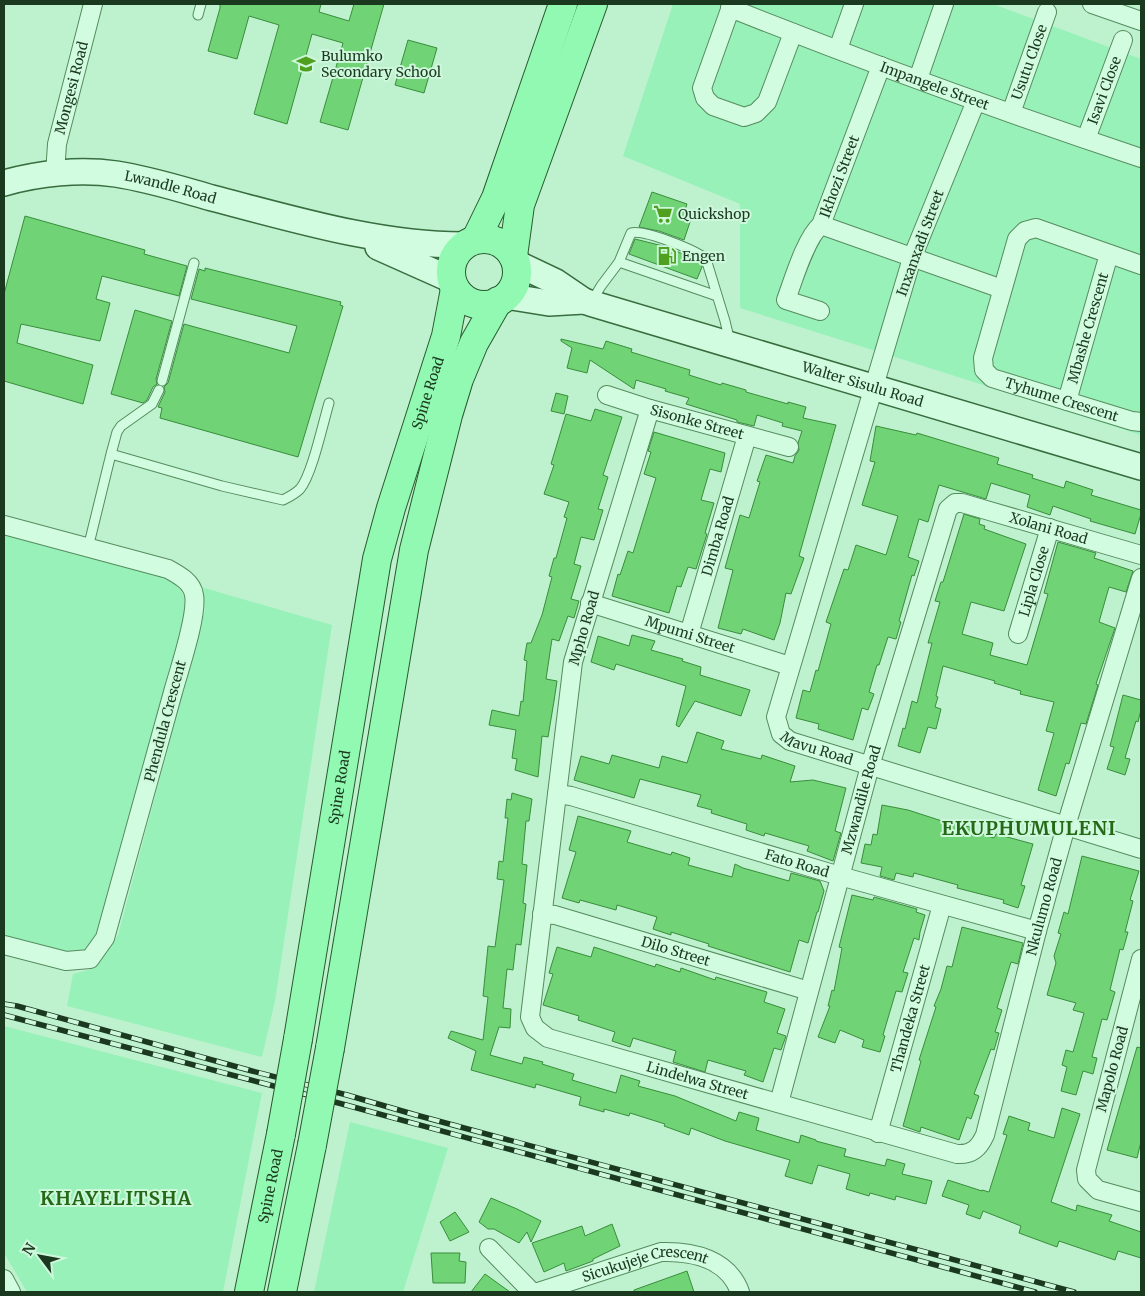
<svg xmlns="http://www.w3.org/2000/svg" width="1145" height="1296" font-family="Merriweather,serif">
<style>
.sand{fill:#98f1b8}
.building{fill:#70d375;stroke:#398d3b}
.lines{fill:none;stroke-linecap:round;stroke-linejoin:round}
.lane-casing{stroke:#558c5e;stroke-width:11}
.street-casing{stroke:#558c5e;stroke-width:20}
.secondary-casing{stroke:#386d3f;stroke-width:28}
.primary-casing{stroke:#2a592e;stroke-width:30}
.lane{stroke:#d2fce0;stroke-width:9}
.street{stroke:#d2fce0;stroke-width:18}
.secondary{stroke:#d2fce0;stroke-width:25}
.primary{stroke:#91f9b2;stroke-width:28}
.rail-casing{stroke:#1b391e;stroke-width:5.5}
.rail{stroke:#cef8dc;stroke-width:4;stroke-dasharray:11;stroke-linecap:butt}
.primary-bridge-casing{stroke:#2a592e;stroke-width:30;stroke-linecap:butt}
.primary-bridge{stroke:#91f9b2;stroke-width:28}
.labels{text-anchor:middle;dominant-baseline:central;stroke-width:4;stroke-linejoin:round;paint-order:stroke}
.poi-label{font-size:14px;fill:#1b391e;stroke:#cef8dc;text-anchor:start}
.street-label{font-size:14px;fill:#1b391e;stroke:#cef8dc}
.district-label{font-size:19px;font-weight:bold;letter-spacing:1px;fill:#246a16;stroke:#cef8dc}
</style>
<rect width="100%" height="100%" fill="#bef2cf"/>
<path class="sand" d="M673,4H993L1141,59V435L740,308V204L623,156Z
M4,534L161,576C186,589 188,597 183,625L96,940C90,946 86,951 77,953C62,957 20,942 4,937Z
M201,587L332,625L275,1001L262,1057L67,1006L73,974L92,969L118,935L205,609Z
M4,1026L262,1093L223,1292H27L4,1253Z
M350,1122L448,1148L403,1292H314Z"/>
<path class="building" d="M220,4H321L319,12L349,21L354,4H384L348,130L320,122L343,43L312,34L287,124L254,114L279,25L249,16L237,59L208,51L220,8Z
M408,40L437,48L424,93L395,85Z
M652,192L687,204L684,213L692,216L684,240L659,231L639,227Z
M25,216L145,250L144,254L187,266L179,296L102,276L96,299L110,303L100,341L21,324L17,343L93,365L83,404L4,381V294Z
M635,239L667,247L697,260L701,263L702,267L697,279L629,254Z
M205,268L341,302L340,305L343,306L298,457L160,418L162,408L158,407L165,392L164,387L168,383L184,324L289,353L297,326L191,299L199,269L205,271Z
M135,310L172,321L156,379L157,384L153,387L147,400L143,403L111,394Z
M561,339L603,349L606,341L632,349L631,352L690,370L689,375L721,385L722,383L746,390V392L788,404V402L806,407L803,418L836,425L799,556L804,558L791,594L786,593L780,623L774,640L743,629L741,634L718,628L733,570L725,568L740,515L749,518L760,482L757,481L766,455L793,463L795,456L799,450L798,443L802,431L782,426L783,423L757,415L754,426L737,422V420L686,404L689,398L665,391L666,389L636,380L634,389L590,360L587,373L567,368L572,348L561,341Z
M556,393L568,396L564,414L551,411Z
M595,409L622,417L603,475L608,477L598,509L603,510L594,540L581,537L574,564L581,566L571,599L579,601L574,618L568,616L559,641L552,639L546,679L557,681L554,701L548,737L542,736L538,777L515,770L517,759L512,758L516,730L489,725L492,710L519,716L521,701L523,702L527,661L524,660L527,643H531L542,615L552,577L549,576L554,558H556L567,518L564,517L569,502L544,494L554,465L551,464L566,414L591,421Z
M876,426L916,435L917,433L999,458L997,464L1033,475L1032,478L1064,488L1066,481L1093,490L1091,495L1141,510V514L1135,534L1090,521L1091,519L1053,506L1050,515L1027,507L1030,495L991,483L986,499L939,485L928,522L919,519L908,557L919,561L914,576L912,575L899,621L901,622L896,639L888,637L879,665H877L869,692L874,694L868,710L862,708L853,740L818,729L819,724L796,718L803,690L810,692L816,670L818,671L831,624L826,622L844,569L848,570L856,545L886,555L898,516L862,505L875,462L870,461Z
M654,432L725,453L721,472L710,469L701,500L714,503L705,533L707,534L696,569L688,567L681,587L677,586L669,613L612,596L618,574L620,575L628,551L633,553L656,478L644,474L651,452L648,451Z
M964,514L980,519L979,524L985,526L984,529L1026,544L1004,611L971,602L962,634L993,643L990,655L1027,665L1048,594L1044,593L1058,542L1096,553L1094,558L1133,571L1126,592L1109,587L1099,622L1115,628L1096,684L1098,685L1086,724L1081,723L1069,764L1066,763L1056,796L1038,790L1054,733L1046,731L1054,702L1020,694L1021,691L994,683L995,681L943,666L936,696L938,697L935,707L941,709L936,729L928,727L920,753L898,746L903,728L905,729L912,701L917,703L932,643H928L940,602L935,601L941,582H943Z
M632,635L655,641L651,650L683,659L682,661L701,667L700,675L750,690L741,716L695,701L679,727L676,725L686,686L616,664L614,670L591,662L598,636L629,646Z
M1123,695L1141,700V710L1138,722L1136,721L1125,758L1130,759L1125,775L1107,769L1114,747L1110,746Z
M697,732L724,741L721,749L761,759L762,755L795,766L790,782L813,780L846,788L835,831L841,833L833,861L807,851L809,846L765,833L764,836L746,830L747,824L711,813L712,810L697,806L701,795L640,779L634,798L574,780L581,756L609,764L612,755L659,768L662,756L687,763Z
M512,793L532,799L529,821H526L522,864L527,865L523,903L526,904L521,945L516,944L513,970L507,969L503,1008L511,1009L510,1028L499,1027L490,1055L522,1064L524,1057L543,1062L542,1064L574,1074L572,1080L616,1093L621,1075L640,1081L638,1086L675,1096L736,1121L739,1112L759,1118L756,1130L799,1143L801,1135L816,1140V1141L846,1149L844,1156L885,1166L887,1159L905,1164L902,1174L932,1181L926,1204L896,1196L895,1200L870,1193L869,1196L846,1189L850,1174L818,1165L812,1184L785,1176L790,1160L725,1141L691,1128L689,1135L664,1126L665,1124L630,1113L629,1116L604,1109V1112L579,1105L581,1097L536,1084L535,1088L471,1070L476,1051L448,1038L451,1031L483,1040L488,997L483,996L488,946L495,947L504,880L497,879L499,861L503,862L508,818H505L507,799L511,800Z
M882,805L908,810L942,821L970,827L969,830L994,838L996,834L1033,844L1021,885L1025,886L1018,908L1003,903L1004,900L957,888L958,885L914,873L913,877L896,873L894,880L880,876L882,867L861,863L865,844L871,845L873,834L877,835Z
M578,816L631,831L627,842L671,855L672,852L690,858L688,865L732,877L735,864L743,868L789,881L791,873L820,881L824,891L818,912H817L808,943L799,940L790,972L708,946L709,944L671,932V935L653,929L657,917L617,905L616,910L580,900L579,903L562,898L576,852L569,850Z
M1082,856L1139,871L1130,900L1133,901L1125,932H1128L1123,950L1120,949L1110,990L1115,992L1107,1020L1102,1019L1092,1057L1097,1058L1093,1074L1083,1071L1076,1095L1061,1091L1067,1067L1062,1065L1066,1050L1073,1052L1084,1013L1073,1010L1076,1003L1047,995L1056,963L1054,956L1061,934L1058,933L1064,912L1068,914Z
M852,895L873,900L874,897L917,909L916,912L925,915L920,932L919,940L914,938L903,972L908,973L902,992L896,991L883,1035L885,1036L880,1052L862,1047L864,1040L840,1030L835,1043L818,1037L830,1006H828L832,990L834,991L842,948L839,947Z
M962,927L1023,943L1018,964L1011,962L997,1008L1002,1010L995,1032L999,1033L994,1050L991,1049L974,1094L979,1096L971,1119L967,1117L959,1140L921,1127L920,1132L903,1126L921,1061L919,1060L936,1007L934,1006L941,989L947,966L952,967Z
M557,947L591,957L594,947L655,967L656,964L680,972L681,968L715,980L716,977L767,992L764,1002L785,1009L777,1033L786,1036L781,1050L774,1048L763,1082L744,1075L746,1071L708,1060L705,1072L673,1062L676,1051L633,1038L630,1047L612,1041L615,1032L578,1020L579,1016L543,1005L553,974L549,973Z
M1137,1047L1141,1048V1142L1137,1158L1107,1150Z
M1062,1108L1080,1114L1051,1202L1076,1211L1077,1205L1112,1215L1109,1221L1141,1232V1258L1118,1251L1115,1260L1059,1241L1057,1247L1019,1233L1021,1226L983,1211L980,1219L966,1214L969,1205L942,1196L948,1180L982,1191V1190L989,1192L1007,1135L1003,1134L1009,1116L1030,1123L1028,1130L1054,1138Z
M491,1198L517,1209L541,1221L531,1242L527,1232L519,1243L494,1229H488L479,1222Z
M455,1212L469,1232L450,1241L440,1222Z
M612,1224L620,1246L593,1259V1261L566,1271L564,1263L544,1272L532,1243L582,1226L585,1236Z
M431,1253H460L459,1261L466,1262L465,1283H433Z
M687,1271L694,1292H634V1290Z
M485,1274L510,1292H471Z"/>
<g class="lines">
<g class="lane-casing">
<path id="lane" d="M198,15L201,4
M619,262L717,296
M592,301L601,286L619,262L631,233C643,229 696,250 706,259L725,321L730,342
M162,381L194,263
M111,454L117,432L121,426L152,404L159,390
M88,548L111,454L222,486L283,500C289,497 295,494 300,489C312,475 323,423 329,403"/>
</g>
<g class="street-casing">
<g id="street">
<path d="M732,4L702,88L705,98L713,106L744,117L756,113L767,102L793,33"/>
<path d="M1092,4L1141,21"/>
<path id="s1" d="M730,8C866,62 1003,112 1141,158"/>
<path d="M838,49L854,4"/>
<path d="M918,79L944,4"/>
<path id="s2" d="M976,101L912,258L776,717L781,734L790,741L1141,849"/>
<path id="s3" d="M1011,113L1047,12"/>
<path id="s4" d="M1086,139L1123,40"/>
<path id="s5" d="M55,174L57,144L93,4"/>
<path d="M821,225L1002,289"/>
<path id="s6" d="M1141,265L1036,228L1025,231L1017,239L983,358L984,370L992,378L1132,421L1141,422"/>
<path id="s7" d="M820,311L786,300C793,281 806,237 821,225L881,66"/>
<path id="s8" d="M607,395L650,409L789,447"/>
<path id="s9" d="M1067,401L1109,254"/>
<path id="s10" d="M650,409L573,662L530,1017L535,1028L548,1038L957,1154C972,1155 979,1148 985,1135L1037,931L1066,826L1141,578"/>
<path d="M4,525L168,569C179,575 192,582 194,595C198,615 179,670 173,692C151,774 128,856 105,938L90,959L66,961L4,945"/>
<path id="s11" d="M590,603L790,666"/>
<path id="s12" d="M689,634L747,436"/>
<path id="s13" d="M1018,634L1050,528"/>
<path id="s14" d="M557,794L571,796L840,876L1037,931"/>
<path id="s15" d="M542,914L555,915L809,991"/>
<path d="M1141,959L1086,1170L1087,1179L1098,1190L1141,1202"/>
<path id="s16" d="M779,1103L870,766L948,509L955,503H962L1141,555"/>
<path id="s17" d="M878,1133L942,905"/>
<path d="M489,1248L532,1292"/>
<path d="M4,1279L11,1292"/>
<path id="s18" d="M538,1292L661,1252C693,1251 728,1259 740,1292"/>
</g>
</g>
<g class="secondary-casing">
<g id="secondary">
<path id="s19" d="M4,183C39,173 80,169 116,174C149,179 180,189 212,198C293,219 378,245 463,245"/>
<path d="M378,247L452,280"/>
<path id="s20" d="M516,263L556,282L584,301L590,303L1141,467"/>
<path d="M506,296L549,303L584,301"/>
</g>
</g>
<g class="primary-casing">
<g id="primary">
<circle cx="484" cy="272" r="33"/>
<path d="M476,239L496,198L563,4"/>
<path d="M513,256L520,205L593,4"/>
<path id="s21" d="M298,1039L377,559L391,508L446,336L455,289"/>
<path d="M330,1048L414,550L448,415L459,379L474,343L498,301"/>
<path id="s22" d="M249,1292L281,1134"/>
<path d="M282,1292L312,1145"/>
</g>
</g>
<use href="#lane" class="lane"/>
<use href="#street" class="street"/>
<use href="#secondary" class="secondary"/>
<use href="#primary" class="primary"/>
<g class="rail-casing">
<path id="rail" d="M4,1004L17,1006L252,1071L347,1095L416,1115L1074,1292
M4,1015L346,1105L1035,1292"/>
</g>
<use href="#rail" class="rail"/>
<g class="primary-bridge-casing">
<path id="primary-bridge" d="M281,1134L298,1039
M312,1145L330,1048"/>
</g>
<use href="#primary-bridge" class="primary-bridge"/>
</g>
<defs>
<g id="school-bare" transform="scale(1.5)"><path d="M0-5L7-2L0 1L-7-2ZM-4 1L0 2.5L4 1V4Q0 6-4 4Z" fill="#50a01f" stroke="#cef8dc" stroke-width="2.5" paint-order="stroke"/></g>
<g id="supermarket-bare" transform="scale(1.5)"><path d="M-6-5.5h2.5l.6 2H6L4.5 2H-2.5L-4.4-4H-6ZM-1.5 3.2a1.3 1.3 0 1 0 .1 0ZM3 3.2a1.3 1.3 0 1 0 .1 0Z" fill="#50a01f" stroke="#cef8dc" stroke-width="2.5" paint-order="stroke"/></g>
<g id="fuel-bare" transform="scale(1.5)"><path d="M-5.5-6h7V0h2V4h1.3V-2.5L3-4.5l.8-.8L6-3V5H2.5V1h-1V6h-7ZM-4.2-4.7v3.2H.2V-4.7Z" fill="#50a01f" stroke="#cef8dc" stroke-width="2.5" paint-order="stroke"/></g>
</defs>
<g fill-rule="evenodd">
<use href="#school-bare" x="306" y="64"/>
<use href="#supermarket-bare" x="663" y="214"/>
<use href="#fuel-bare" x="667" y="256"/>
</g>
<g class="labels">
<g class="poi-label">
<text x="321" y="56">Bulumko<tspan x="321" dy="16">Secondary School</tspan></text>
<text x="678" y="214">Quickshop</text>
<text x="682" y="256">Engen</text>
</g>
<g class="street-label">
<text stroke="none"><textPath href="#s3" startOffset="54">Usutu Close</textPath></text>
<text stroke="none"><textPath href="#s1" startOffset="219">Impangele Street</textPath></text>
<text stroke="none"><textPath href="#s5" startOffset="88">Mongesi Road</textPath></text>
<text stroke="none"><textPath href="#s4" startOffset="52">Isavi Close</textPath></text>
<text stroke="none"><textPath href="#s7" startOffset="171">Ikhozi Street</textPath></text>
<text stroke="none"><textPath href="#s19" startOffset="169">Lwandle Road</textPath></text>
<text transform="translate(920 243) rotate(-70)">Inxanxadi Street</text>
<text stroke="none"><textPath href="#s9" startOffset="76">Mbashe Crescent</textPath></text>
<text stroke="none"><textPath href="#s20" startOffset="369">Walter Sisulu Road</textPath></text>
<text stroke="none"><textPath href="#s21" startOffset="660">Spine Road</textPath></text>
<text stroke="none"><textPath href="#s6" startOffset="354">Tyhume Crescent</textPath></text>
<text stroke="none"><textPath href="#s8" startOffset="94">Sisonke Street</textPath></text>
<text stroke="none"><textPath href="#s16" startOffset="724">Xolani Road</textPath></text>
<text stroke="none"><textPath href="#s12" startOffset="102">Dimba Road</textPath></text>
<text stroke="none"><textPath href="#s13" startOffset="55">Lipla Close</textPath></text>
<text transform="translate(584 628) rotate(-74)">Mpho Road</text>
<text stroke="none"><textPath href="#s11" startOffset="105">Mpumi Street</textPath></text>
<text transform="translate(165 721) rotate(-75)">Phendula Crescent</text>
<text stroke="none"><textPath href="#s2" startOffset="705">Mavu Road</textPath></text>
<text stroke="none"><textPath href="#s21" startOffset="255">Spine Road</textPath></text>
<text stroke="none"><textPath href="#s16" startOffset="314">Mzwandile Road</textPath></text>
<text stroke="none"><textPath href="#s14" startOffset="250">Fato Road</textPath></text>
<text stroke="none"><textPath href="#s10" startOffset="1348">Nkulumo Road</textPath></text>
<text stroke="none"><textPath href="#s15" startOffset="139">Dilo Street</textPath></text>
<text stroke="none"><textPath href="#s17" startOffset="119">Thandeka Street</textPath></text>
<text transform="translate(1112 1069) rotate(-75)">Mapolo Road</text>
<text stroke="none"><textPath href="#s10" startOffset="806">Lindelwa Street</textPath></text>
<text stroke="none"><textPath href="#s22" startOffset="108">Spine Road</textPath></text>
<text stroke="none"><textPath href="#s18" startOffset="112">Sicukujeje Crescent</textPath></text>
</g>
<g class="district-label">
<text x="1029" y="828">EKUPHUMULENI</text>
<text x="116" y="1198">KHAYELITSHA</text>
</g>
</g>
<rect width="1145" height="1296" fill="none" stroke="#1b391e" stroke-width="10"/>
<g transform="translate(40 1256) rotate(302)" stroke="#cef8dc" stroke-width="4" paint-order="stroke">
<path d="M0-4L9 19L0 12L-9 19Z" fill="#1b391e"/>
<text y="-8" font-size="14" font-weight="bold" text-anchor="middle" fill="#1b391e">N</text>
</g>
</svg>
